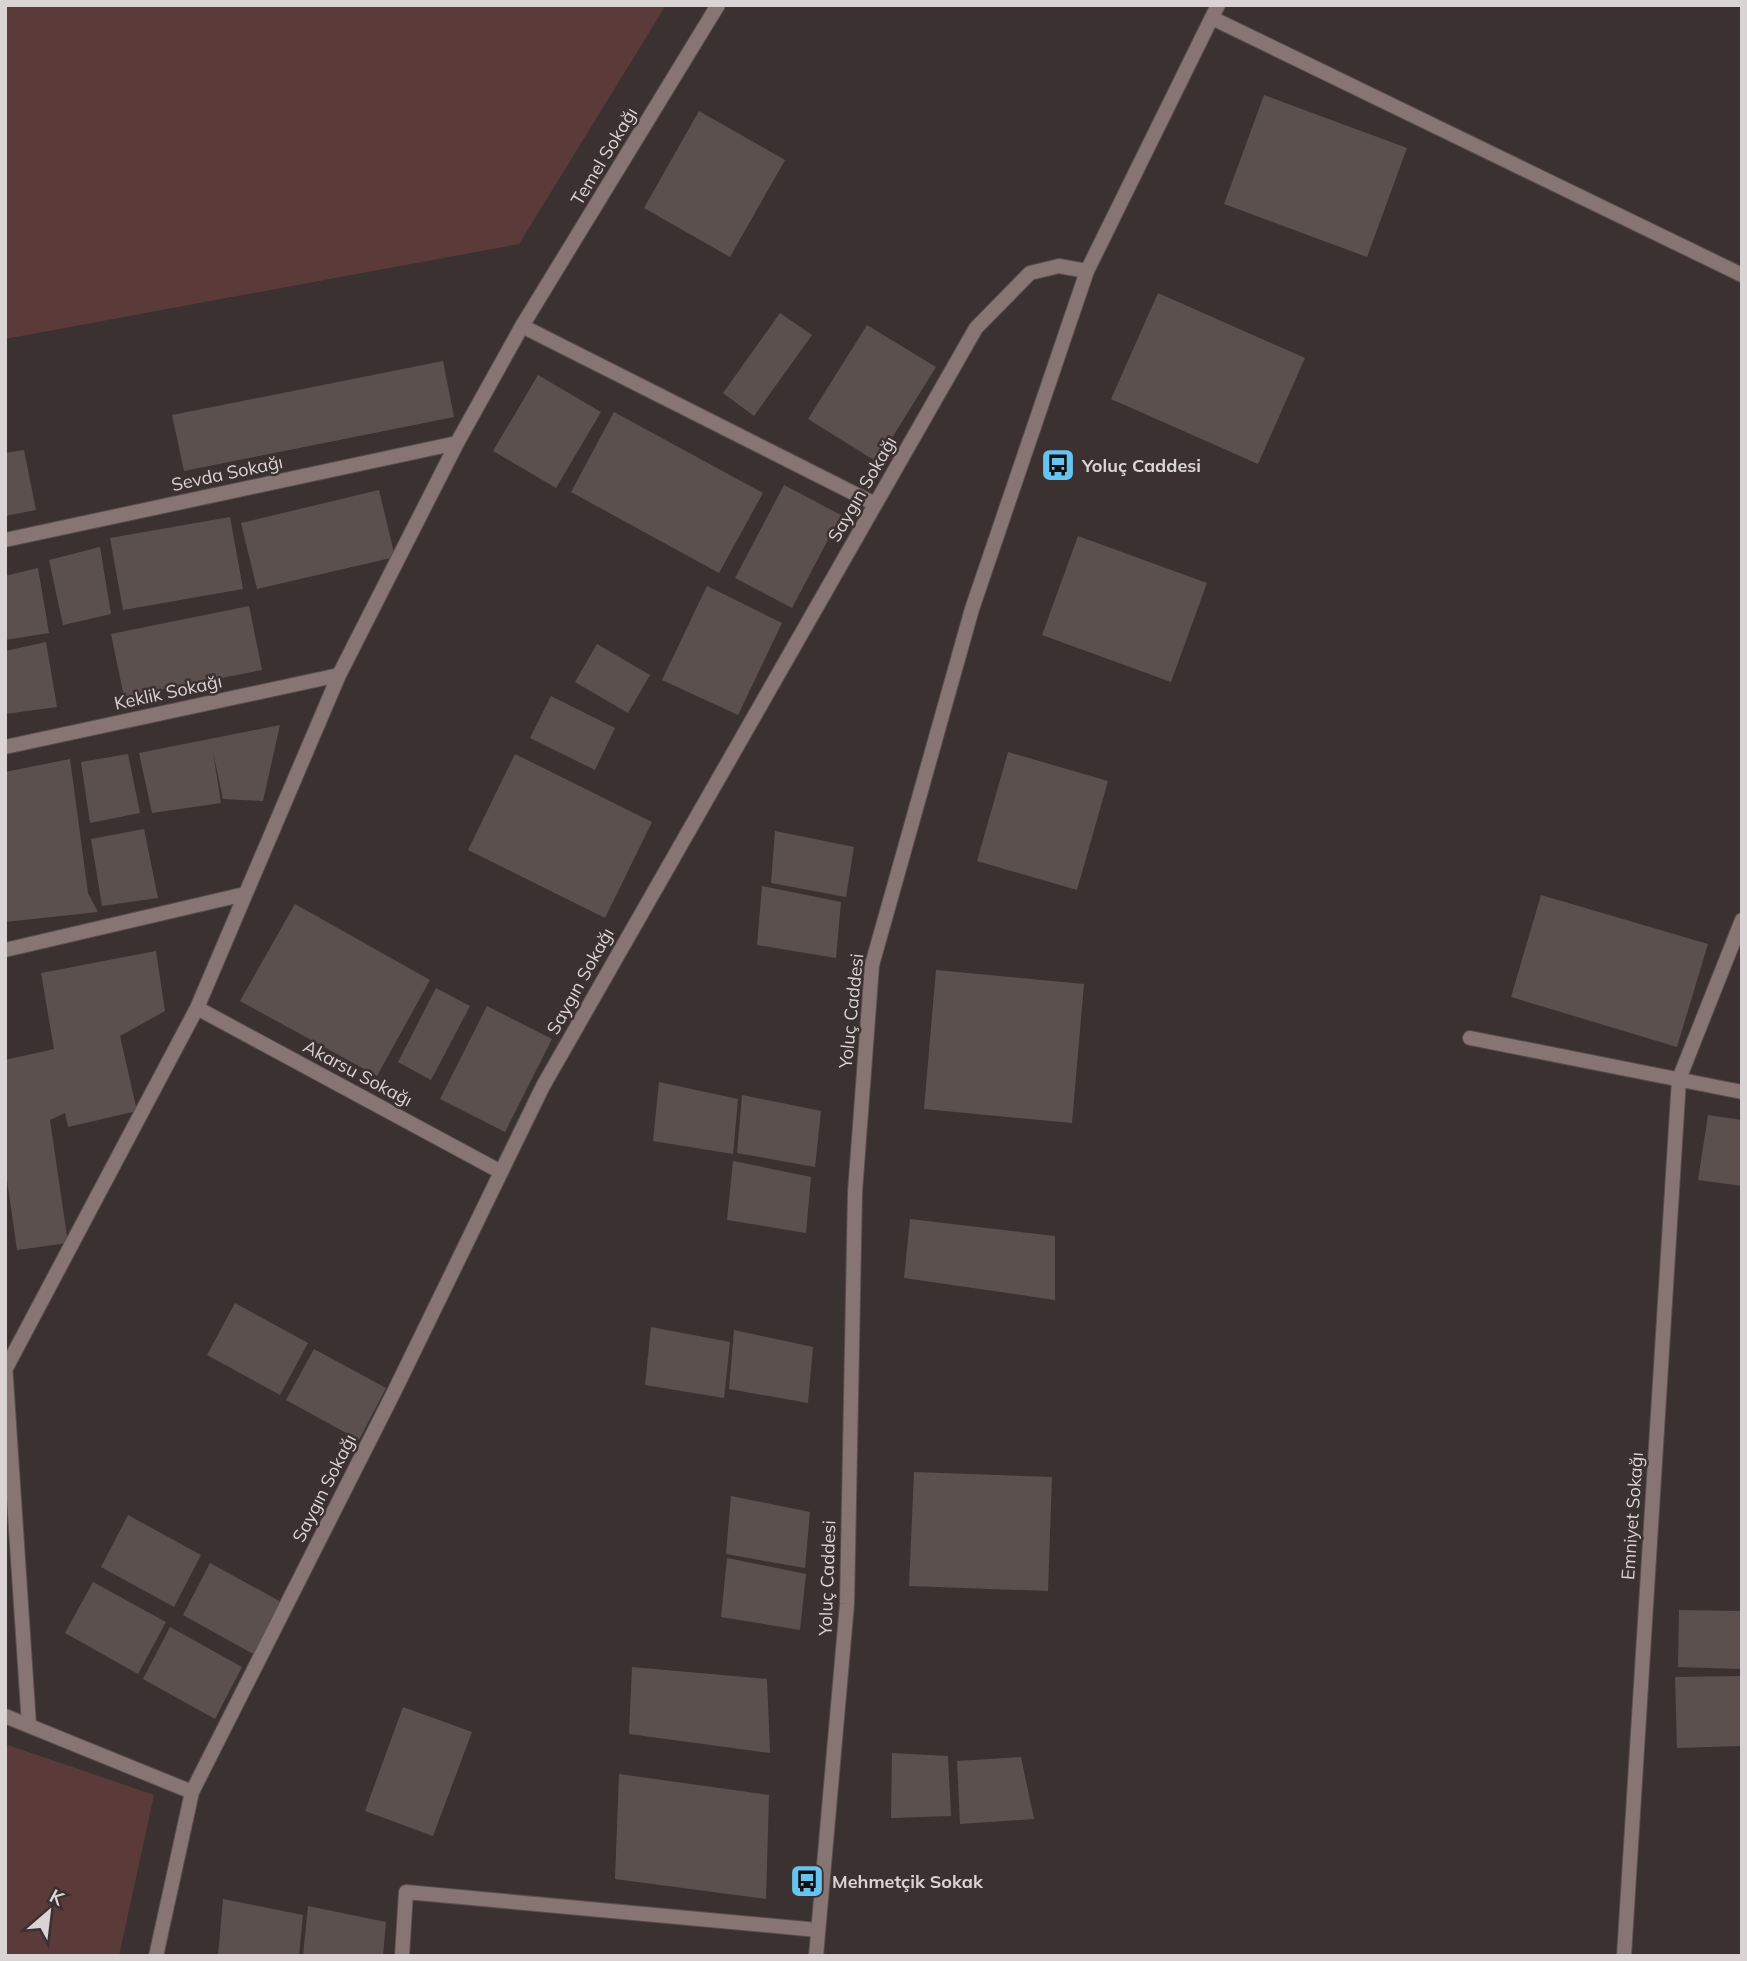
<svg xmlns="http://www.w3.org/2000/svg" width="1747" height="1961" font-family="Mulish,sans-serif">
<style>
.green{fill:#5a3b3a}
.building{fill:#5c504f}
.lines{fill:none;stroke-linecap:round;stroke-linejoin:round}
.minor-casing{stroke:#594e4e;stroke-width:16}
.tertiary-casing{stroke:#594e4e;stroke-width:16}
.minor{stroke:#877574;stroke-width:14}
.tertiary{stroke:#877574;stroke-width:14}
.labels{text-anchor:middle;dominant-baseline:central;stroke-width:5;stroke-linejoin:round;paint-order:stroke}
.street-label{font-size:18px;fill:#dbd4d4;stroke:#3c3131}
.poi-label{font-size:18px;font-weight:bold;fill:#dbd4d4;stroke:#3c3131;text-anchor:start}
</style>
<rect width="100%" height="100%" fill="#3c3131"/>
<path class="green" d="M5,5H666L519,244L5,339Z
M5,1744L154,1795L119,1956H5Z"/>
<path class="building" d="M1264,95L1407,148L1367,257L1224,204Z
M699,111L785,160L730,257L644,208Z
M1158,293L1305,358L1258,464L1111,399Z
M780,313L812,335L754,416L723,393Z
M867,325L936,367L877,462L808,419Z
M443,361L454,417L184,471L172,415Z
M538,375L601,412L556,488L493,451Z
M614,412L763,493L719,573L571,492Z
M24,450L36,510L5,516V453Z
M784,485L841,515L792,608L735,578Z
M379,490L395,557L257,589L241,523Z
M230,517L243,589L123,610L110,538Z
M1078,536L1207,583L1171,682L1042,635Z
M100,547L111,614L63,625L49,560Z
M38,568L49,633L5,640V576Z
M707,586L782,623L738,715L662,680Z
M249,606L262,670L124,697L111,634Z
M46,642L57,707L5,714V651Z
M597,644L650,675L628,713L575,682Z
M551,696L615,728L595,770L530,738Z
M280,725L263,801L223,799L213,752L221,803L152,813L139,753Z
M1008,752L1108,781L1077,890L977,861Z
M128,754L140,813L90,823L81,762Z
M515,754L652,822L605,918L468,850Z
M70,759L88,893L98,912L5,922V772Z
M144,829L158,898L102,906L91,839Z
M775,831L854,847L846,897L771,883Z
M762,886L841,902L836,958L757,945Z
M1541,895L1708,944L1677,1047L1511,997Z
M295,904L430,980L377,1076L240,1001Z
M156,951L165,1011L120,1036L137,1111L68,1127L65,1113L50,1120L68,1243L17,1250L5,1166V1060L54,1049L41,973Z
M936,970L1084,984L1072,1123L924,1109Z
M436,988L470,1006L431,1080L398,1062Z
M487,1006L552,1039L505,1132L440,1099Z
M659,1082L738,1099L733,1154L653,1141Z
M742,1095L821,1111L815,1167L737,1153Z
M1708,1115L1742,1120V1186L1698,1180Z
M733,1161L811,1177L806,1233L727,1220Z
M910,1219L1055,1236V1300L904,1278Z
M235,1303L308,1343L280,1395L207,1355Z
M651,1327L730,1342L724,1398L645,1385Z
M734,1330L813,1347L808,1403L729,1389Z
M314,1349L386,1388L359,1440L286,1400Z
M914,1472L1052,1477L1048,1591L909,1586Z
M731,1496L810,1512L805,1568L726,1554Z
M128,1515L201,1555L174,1607L101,1567Z
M727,1558L806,1574L800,1630L721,1617Z
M210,1563L283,1603L255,1655L183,1615Z
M93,1582L166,1622L138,1674L65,1633Z
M1679,1610L1742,1611V1669L1678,1667Z
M170,1627L242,1667L215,1719L143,1679Z
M632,1667L767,1679L770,1753L629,1734Z
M1742,1676V1746L1677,1748L1675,1677Z
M403,1707L472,1732L433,1836L365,1811Z
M892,1753L948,1756L951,1816L891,1818Z
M1021,1757L1034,1819L960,1824L957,1761Z
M619,1774L769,1795L766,1899L615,1879Z
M223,1899L303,1915L299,1956H218Z
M308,1906L386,1922L383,1956H303Z"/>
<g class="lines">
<g class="minor-casing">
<path id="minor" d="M1212,18L1742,275
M522,326L718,5
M5,540L457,443
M5,747L339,675
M5,950L245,894
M197,1008L501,1172
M1470,1038L1742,1092
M5,1364L29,1725
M5,1370L197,1008L339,675L457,443L522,326L875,504
M5,1716L192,1792
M156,1956L192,1792L394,1392L543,1086L976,328L1030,273L1059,266L1087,271
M402,1956L406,1892L818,1930
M1624,1956L1679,1079L1742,920"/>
</g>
<g class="tertiary-casing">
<path id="tertiary" d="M816,1956L847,1604L855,1192L872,965L972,609L1087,271L1218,5"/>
</g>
<use href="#minor" class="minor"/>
<use href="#tertiary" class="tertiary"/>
</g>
<defs>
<g id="bus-square" transform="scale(1.75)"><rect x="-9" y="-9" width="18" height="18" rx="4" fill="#67c4f0" stroke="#3c3131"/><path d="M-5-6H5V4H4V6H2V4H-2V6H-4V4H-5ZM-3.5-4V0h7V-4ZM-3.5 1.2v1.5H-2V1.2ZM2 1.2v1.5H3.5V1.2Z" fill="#111"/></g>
</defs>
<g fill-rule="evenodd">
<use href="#bus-square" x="1058" y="465"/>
<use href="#bus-square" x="807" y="1881"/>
</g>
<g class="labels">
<g class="street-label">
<text transform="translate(604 156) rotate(-59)">Temel Sokağı</text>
<text transform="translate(227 473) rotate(-12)">Sevda Sokağı</text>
<text transform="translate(862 489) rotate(-60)">Saygın Sokağı</text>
<text transform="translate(168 692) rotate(-12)">Keklik Sokağı</text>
<text transform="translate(580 981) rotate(-61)">Saygın Sokağı</text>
<text transform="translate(851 1011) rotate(-84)">Yoluç Caddesi</text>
<text transform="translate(358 1073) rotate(28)">Akarsu Sokağı</text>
<text transform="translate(324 1488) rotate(-63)">Saygın Sokağı</text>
<text transform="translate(1632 1516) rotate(-86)">Emniyet Sokağı</text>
<text transform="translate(827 1578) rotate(-88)">Yoluç Caddesi</text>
</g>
<g class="poi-label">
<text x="1082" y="465">Yoluç Caddesi</text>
<text x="832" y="1881">Mehmetçik Sokak</text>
</g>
</g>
<rect width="1747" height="1961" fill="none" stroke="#dbd4d4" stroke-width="14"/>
<g transform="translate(49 1912) rotate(28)" stroke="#3c3131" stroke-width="5" paint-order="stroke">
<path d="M0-5L12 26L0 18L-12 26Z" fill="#dbd4d4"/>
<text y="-10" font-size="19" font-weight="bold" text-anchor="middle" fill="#dbd4d4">K</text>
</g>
</svg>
